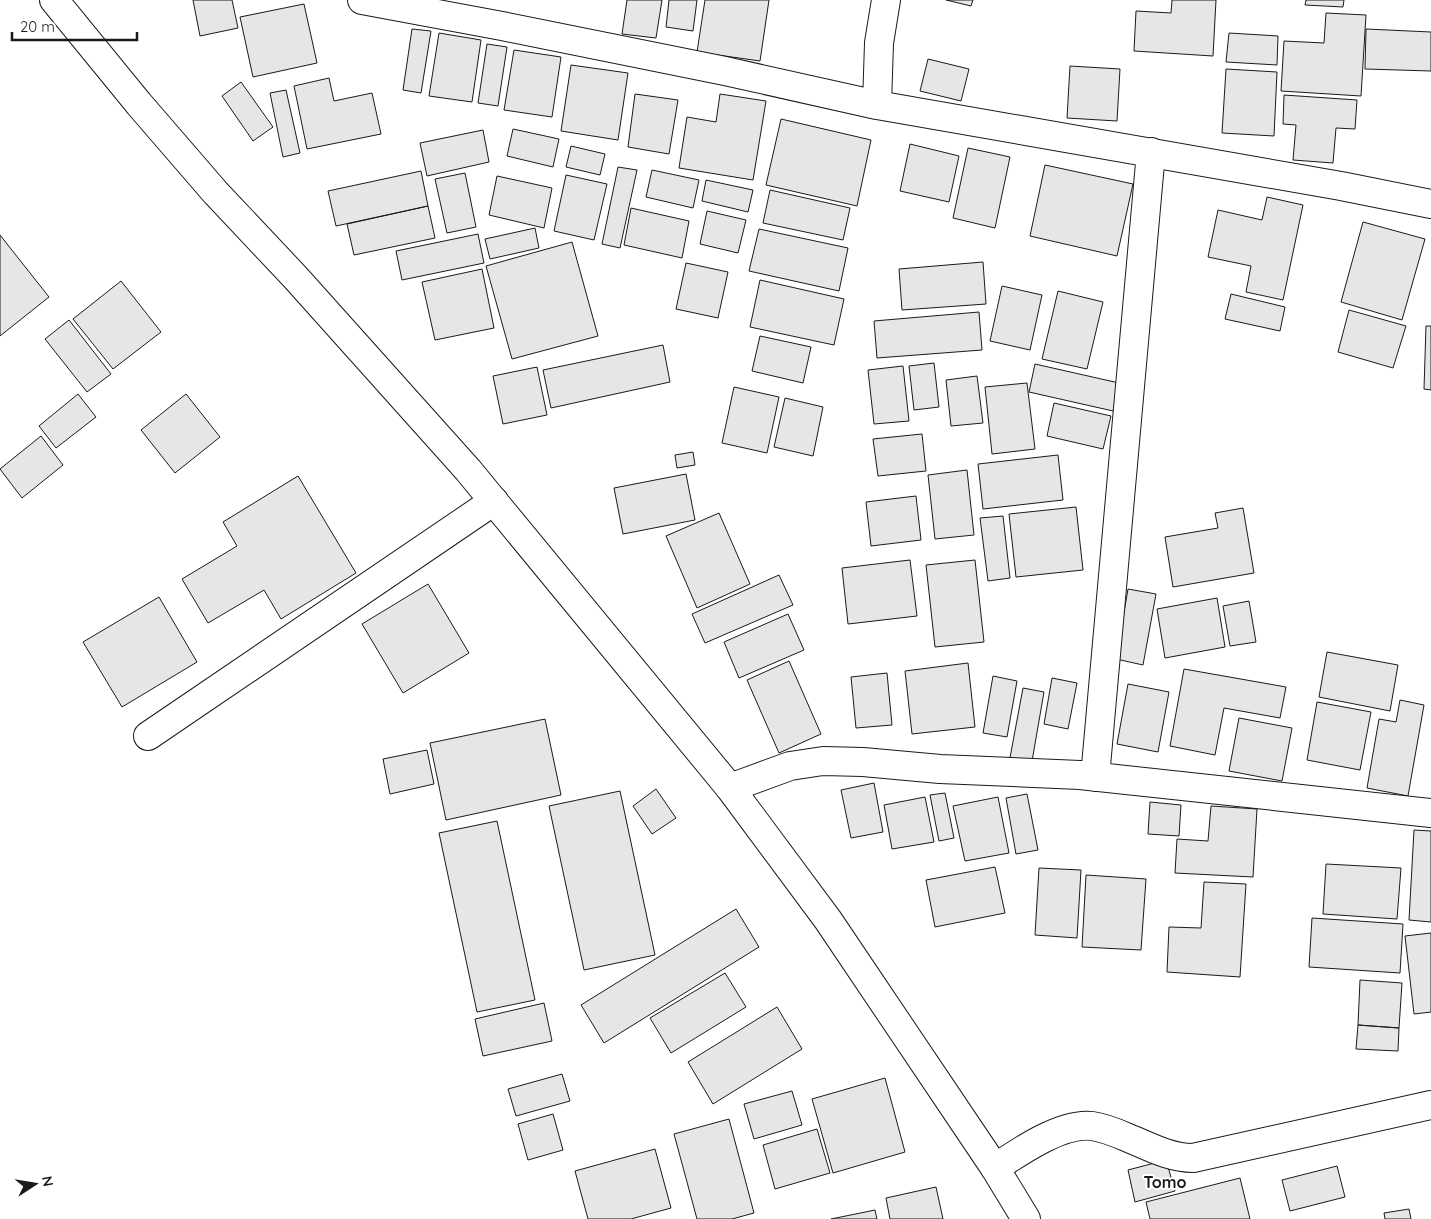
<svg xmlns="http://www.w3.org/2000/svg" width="1431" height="1219" font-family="Quicksand,sans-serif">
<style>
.building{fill:#e6e6e6;stroke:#1a1a1a}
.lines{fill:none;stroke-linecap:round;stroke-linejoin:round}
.street-casing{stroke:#1a1a1a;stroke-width:30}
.highway-casing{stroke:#1a1a1a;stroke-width:30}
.street{stroke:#fff;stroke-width:28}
.highway{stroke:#fff;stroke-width:28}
.labels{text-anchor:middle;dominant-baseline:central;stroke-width:4;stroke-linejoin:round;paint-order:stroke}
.quarter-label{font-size:16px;font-weight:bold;fill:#1a1a1a;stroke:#fff}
</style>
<rect width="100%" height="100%" fill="#fff"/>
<path class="building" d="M193,0H232L238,28L200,36Z
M627,0H662L656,38L622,34Z
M669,0H697L693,31L666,27Z
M705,0H769L760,61L697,52Z
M946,0H973L971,6Z
M1172,0H1216L1213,56L1134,51L1136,11L1171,13Z
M1306,0H1344L1343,7L1305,5Z
M304,4L317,63L253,77L240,17Z
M1326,13L1366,15L1361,96L1281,91L1284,41L1324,43Z
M412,29L431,31L421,93L403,90Z
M1366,29L1431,32V71L1365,69Z
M439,33L481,40L472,102L429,96Z
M1229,33L1278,36L1277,65L1226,62Z
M487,44L507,47L498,106L478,103Z
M514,50L561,57L552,117L504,110Z
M928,59L969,69L961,101L920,91Z
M571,65L628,73L618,140L561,131Z
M1070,66L1120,69L1117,121L1067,118Z
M1226,69L1277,72L1274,136L1222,133Z
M329,78L334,101L372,93L381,134L307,149L294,86Z
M241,82L273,127L253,141L222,96Z
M286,90L300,153L283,157L270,93Z
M635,94L678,100L669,154L628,147Z
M720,94L766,101L753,180L679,168L687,117L716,122Z
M1284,95L1357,100L1355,129L1336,128L1333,163L1293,160L1296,125L1283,124Z
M781,119L871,140L857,206L766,185Z
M513,129L559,139L553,167L507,156Z
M483,130L489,162L427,176L420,143Z
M910,144L959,156L949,202L900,191Z
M571,146L605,154L600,175L566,167Z
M968,148L1010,157L995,228L953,218Z
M1045,165L1133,184L1117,256L1030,236Z
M618,167L637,170L620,248L602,244Z
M652,170L699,180L693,208L646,197Z
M421,171L428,206L336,226L328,191Z
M465,173L476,227L447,233L435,179Z
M566,175L607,184L594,240L554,231Z
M497,176L552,188L544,228L489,215Z
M706,180L753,190L748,212L702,201Z
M770,190L850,208L843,240L763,223Z
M1267,197L1303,205L1283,300L1246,292L1251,266L1208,257L1218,210L1262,220Z
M428,206L435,238L354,255L347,224Z
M631,208L689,221L682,258L624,245Z
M707,211L746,220L738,253L700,244Z
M1363,222L1425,239L1402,320L1341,302Z
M535,228L539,248L490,259L485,239Z
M759,229L848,248L839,291L749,271Z
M478,234L484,263L402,280L396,251Z
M0,235L49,297L0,336Z
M572,242L598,336L512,359L486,266Z
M983,262L986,304L902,310L899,269Z
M686,263L728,272L718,318L676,309Z
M482,269L494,328L435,340L422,282Z
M760,280L844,299L834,345L750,327Z
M121,281L161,332L113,369L73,319Z
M1002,286L1042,295L1030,350L990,341Z
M1058,291L1103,302L1087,369L1042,359Z
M1231,294L1285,307L1280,331L1225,319Z
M1349,310L1406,326L1393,368L1338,352Z
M979,312L982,350L877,358L874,321Z
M69,320L111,374L87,392L45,339Z
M1426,326H1431V390L1424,389Z
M760,336L811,347L803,383L752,371Z
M663,345L670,382L551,408L543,370Z
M934,363L939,407L914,410L909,366Z
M1035,364L1119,383L1113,411L1029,392Z
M903,366L909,421L874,424L868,370Z
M537,367L547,415L503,424L493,376Z
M977,376L983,423L951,426L946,380Z
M1027,383L1035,449L992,454L985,387Z
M734,387L779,397L767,453L722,443Z
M78,394L96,417L56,448L39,426Z
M186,394L220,437L175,473L141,430Z
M785,398L823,407L813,456L774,447Z
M1054,403L1111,416L1103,449L1047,436Z
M922,434L926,471L878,476L873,439Z
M41,436L63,465L22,498L0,469Z
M693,452L695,465L677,468L675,455Z
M1058,455L1063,500L983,509L978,464Z
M967,470L974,535L935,539L928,475Z
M686,474L695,520L623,534L614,488Z
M298,476L356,573L281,619L264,590L208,623L182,579L237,546L223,522Z
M916,496L921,540L871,546L866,502Z
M1076,507L1083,570L1016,577L1009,514Z
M1243,508L1254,573L1173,587L1165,537L1218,528L1215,513Z
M719,513L750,584L697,608L666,536Z
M1003,516L1010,578L988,581L980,518Z
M910,560L917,616L848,624L842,568Z
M975,560L984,642L935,647L926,565Z
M779,575L793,605L705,643L692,614Z
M428,584L469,653L403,693L362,624Z
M1128,589L1156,594L1143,665L1116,659Z
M159,597L197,662L122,707L83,642Z
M1217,598L1225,647L1165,658L1157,609Z
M1249,601L1256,642L1230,646L1223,606Z
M788,614L804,650L739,678L724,642Z
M1327,652L1398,665L1390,711L1319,697Z
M789,661L821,734L779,753L747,680Z
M968,663L975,727L912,734L905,671Z
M1184,669L1286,687L1280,718L1224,708L1215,755L1170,746Z
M887,673L892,725L856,728L851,677Z
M993,676L1017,681L1007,737L983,733Z
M1052,678L1077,683L1068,729L1044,724Z
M1128,684L1169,692L1158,752L1117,744Z
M1023,688L1044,692L1031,767L1009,763Z
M1400,700L1424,705L1408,796L1367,788L1379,719L1396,722Z
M1317,702L1371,712L1360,770L1307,760Z
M1239,718L1292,728L1282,781L1229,771Z
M545,719L561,795L446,820L430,743Z
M427,750L434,784L390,794L383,759Z
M874,783L883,832L851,838L841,790Z
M656,789L676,818L652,834L633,806Z
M620,791L655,955L584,970L549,806Z
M945,793L954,838L939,841L930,795Z
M1027,794L1038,850L1016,854L1006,798Z
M925,797L934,842L892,849L884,805Z
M998,797L1009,853L965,861L953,806Z
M1150,802L1181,805L1179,836L1148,834Z
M1211,806L1257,809L1253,877L1175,873L1177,839L1208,841Z
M497,821L535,1000L477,1012L439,833Z
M1414,830L1431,831V922L1409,920Z
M1326,864L1401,868L1397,919L1323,914Z
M995,867L1005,913L935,927L926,880Z
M1039,868L1081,870L1077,938L1035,935Z
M1086,875L1146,879L1141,950L1082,947Z
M1204,882L1246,884L1240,977L1167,972L1169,927L1201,928Z
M736,909L759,947L604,1043L581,1005Z
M1312,918L1403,924L1400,973L1309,967Z
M1431,933V1012L1414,1014L1405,936Z
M725,973L746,1007L671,1053L650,1018Z
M1360,980L1402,983L1399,1028L1358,1025Z
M544,1003L552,1041L483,1056L475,1019Z
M777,1007L802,1049L713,1104L688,1062Z
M1358,1025L1399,1028L1398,1051L1356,1049Z
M562,1074L570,1101L516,1116L508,1089Z
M885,1078L905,1152L833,1173L812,1099Z
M792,1091L802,1125L754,1139L744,1104Z
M553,1114L563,1150L528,1160L518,1124Z
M729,1119L754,1213L732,1219H697L674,1134Z
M817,1129L830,1173L775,1189L763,1145Z
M655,1149L671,1208L631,1219H588L575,1171Z
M1166,1160L1175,1191L1135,1202L1128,1170Z
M1337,1166L1345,1197L1290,1211L1282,1180Z
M1240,1178L1250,1219H1150L1146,1202Z
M936,1187L943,1219H890L886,1198Z
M1409,1209L1411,1219H1385L1384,1213Z
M875,1210L877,1219H831Z"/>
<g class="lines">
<g class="street-casing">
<path id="street" d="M362,0L502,26L725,71L877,105L1341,186L1431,204
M877,105L879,43L886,0
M148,736L494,501
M1095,777L1151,152
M730,788L790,766L823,761L863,762L940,769L1080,775L1431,813
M995,1168C1019,1152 1062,1122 1092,1126C1108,1128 1123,1136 1138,1142C1156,1150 1174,1158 1193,1158L1431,1105"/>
</g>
<g class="highway-casing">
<path id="highway" d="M54,0L139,104L215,192L296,278L468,470L730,788L828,920L995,1168L1026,1219"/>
</g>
<use href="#street" class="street"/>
<use href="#highway" class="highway"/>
</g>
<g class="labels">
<g class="quarter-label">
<text x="1165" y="1182">Tomo</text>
</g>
</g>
<g transform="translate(35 1184) rotate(78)" stroke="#ffffff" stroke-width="4" paint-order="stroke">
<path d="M0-4L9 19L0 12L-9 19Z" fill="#1a1a1a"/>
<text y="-8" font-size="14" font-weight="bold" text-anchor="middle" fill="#1a1a1a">N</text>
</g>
<path d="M12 32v8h125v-8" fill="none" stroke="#1a1a1a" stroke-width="2.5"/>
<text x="20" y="32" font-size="15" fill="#1a1a1a" stroke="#ffffff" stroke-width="4" paint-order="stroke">20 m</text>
</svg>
